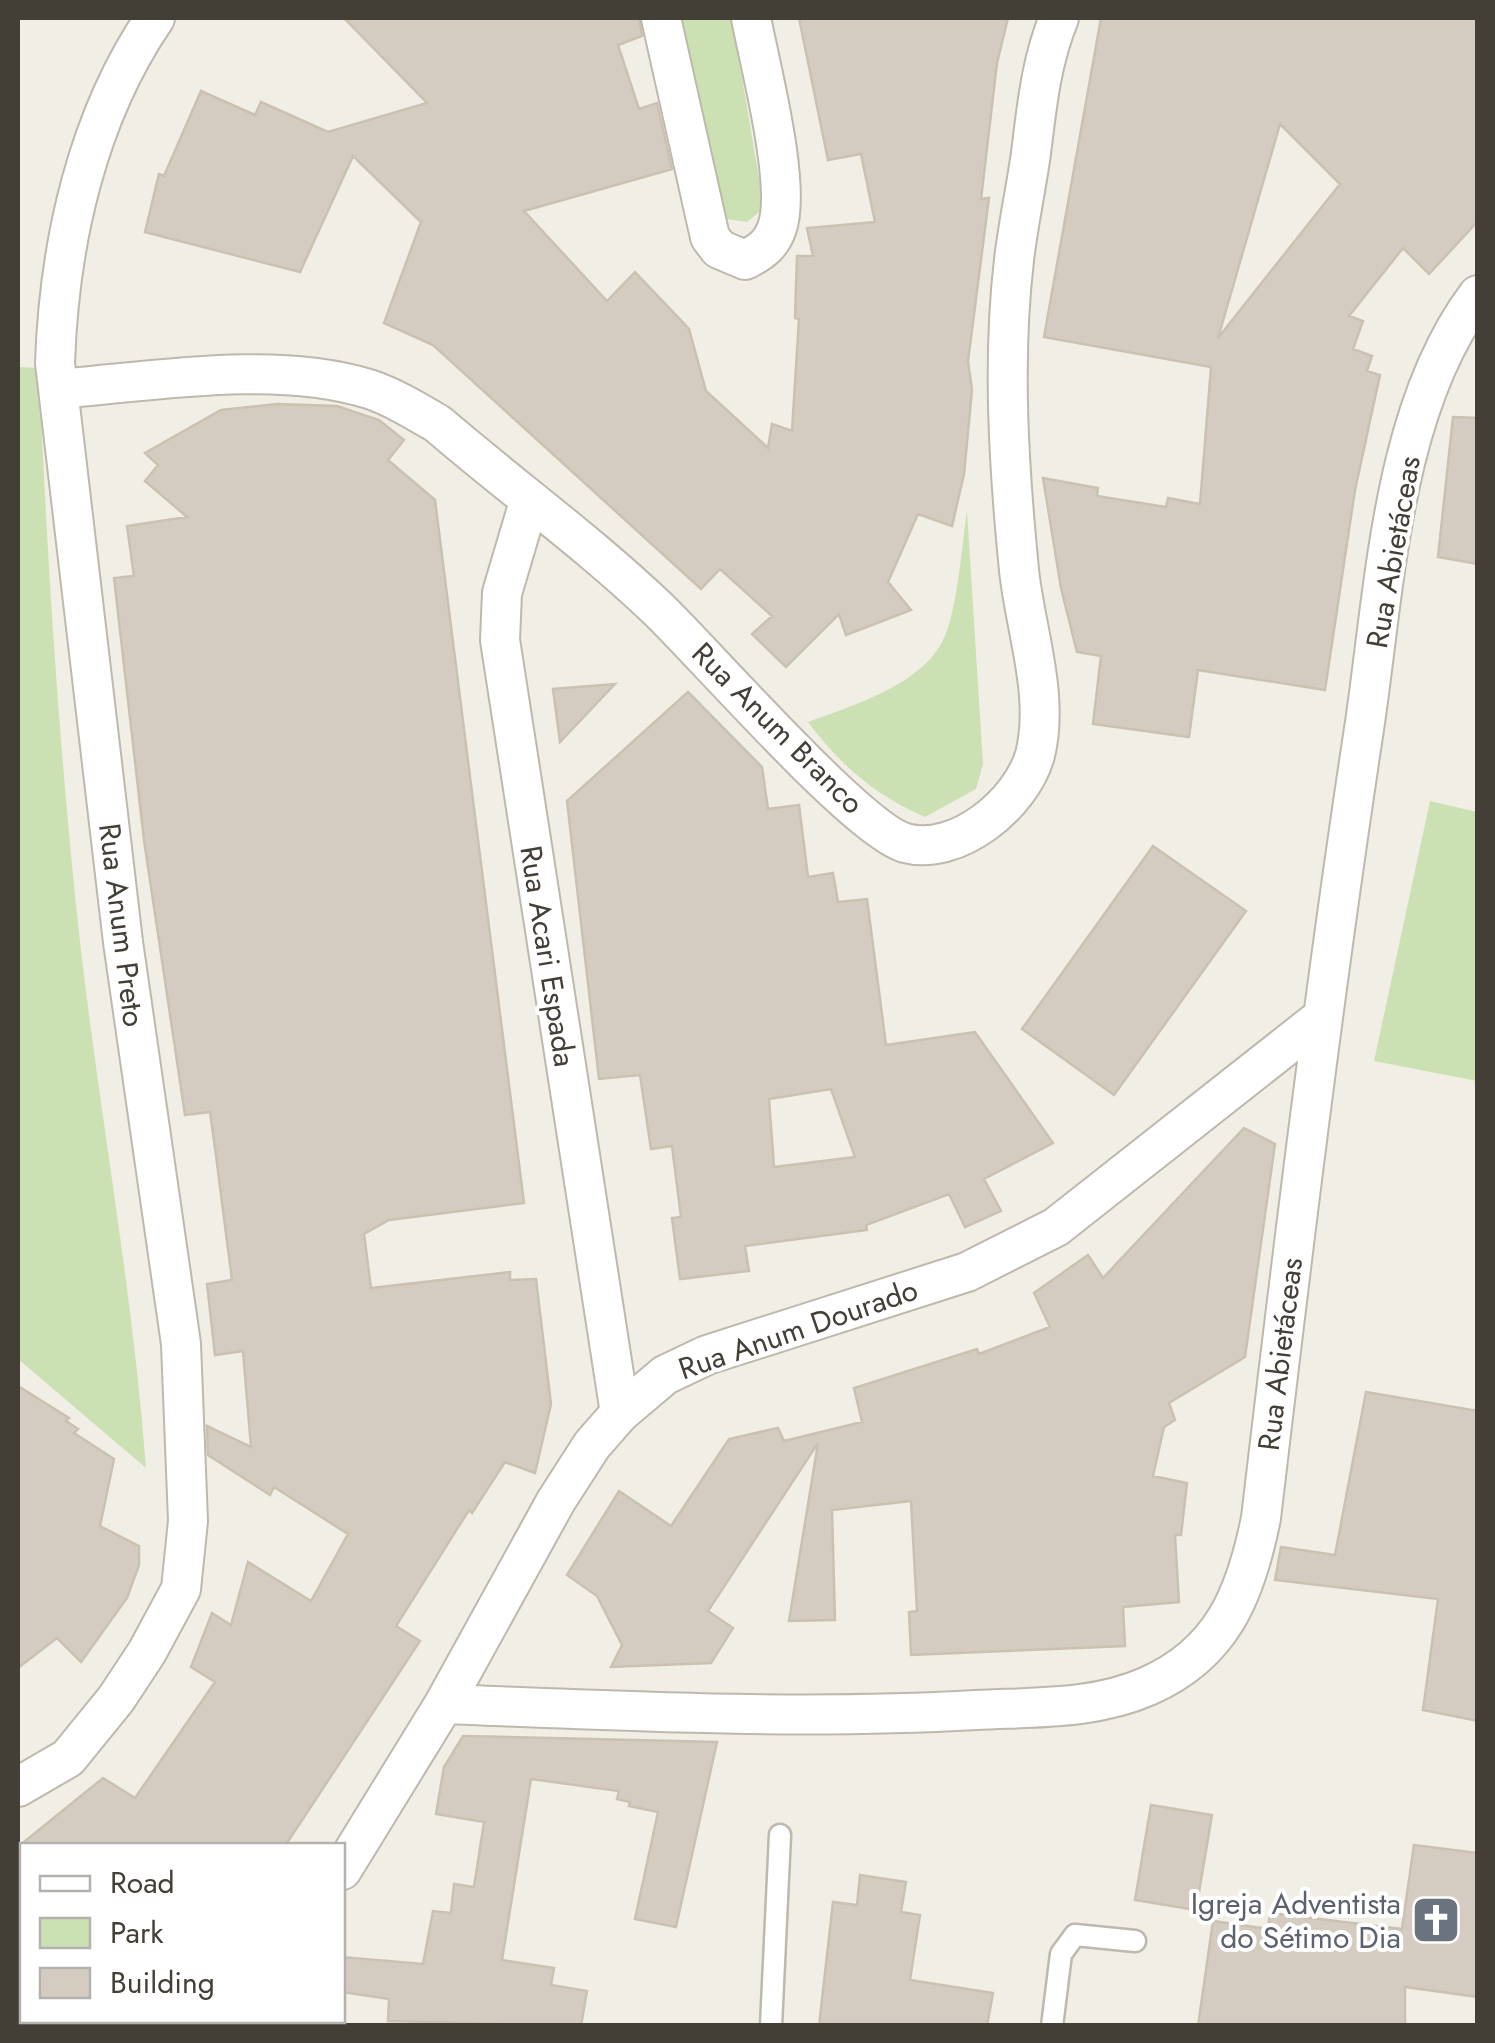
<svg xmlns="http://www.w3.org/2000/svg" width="1495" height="2043" font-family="Jost,sans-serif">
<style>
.green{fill:#cce1b3}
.building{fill:#d4ccc0;stroke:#cbc1b1;stroke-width:2.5;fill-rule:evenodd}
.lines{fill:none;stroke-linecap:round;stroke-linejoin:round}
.lane-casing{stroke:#beb8ad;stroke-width:25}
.street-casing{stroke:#beb8ad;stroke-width:42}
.lane{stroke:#fff;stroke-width:20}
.street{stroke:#fff;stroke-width:38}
.labels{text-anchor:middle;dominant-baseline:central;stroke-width:8;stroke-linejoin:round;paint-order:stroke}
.street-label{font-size:30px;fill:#433e36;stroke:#fff}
.worship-label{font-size:30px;fill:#5b616d;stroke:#fff;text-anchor:end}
</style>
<rect width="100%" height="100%" fill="#f1eee6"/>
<path class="green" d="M673,18H732L764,208L747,222L720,218Z
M18,367L39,368C47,560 59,750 80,942C100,1117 133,1292 146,1468L18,1359Z
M967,511L983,764L976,789L925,817C876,796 840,765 808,722C851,706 919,686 942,642C957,616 962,543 967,511Z
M1430,801L1477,812V1081L1374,1061Z"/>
<path class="building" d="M344,18H639L642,36L618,45L639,109L657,103L672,169L524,211L607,301L635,272L689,329L706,391L768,448L772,424L792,431L799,319L795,318L797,256H813L807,228L875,222L861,154L828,160L799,18H1008L997,63L981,199L989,198L968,361L972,390L964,474L952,526L918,514L888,582L911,610L846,635L839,614L786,667L752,634L772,616L720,569L701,589L433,345L384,323L421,222L353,156L300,272L145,232L159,174L164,176L201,91L255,115L261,102L328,132L427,103Z
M1101,18H1478V221L1429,274L1403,248L1349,316L1363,321L1353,349L1372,356L1367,371L1380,375L1355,490L1325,690L1198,670L1189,737L1093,724L1101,656L1077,652L1061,588L1043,478L1098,488L1097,496L1166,507L1168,498L1200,504L1211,367L1044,337ZM1280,124L1340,184L1218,338Z
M277,404L337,406L379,420L404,440L388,460L435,500L524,1203L389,1220L364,1234L371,1288L510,1272V1280L536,1279L551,1404L535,1473L505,1462L472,1513L469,1510L396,1626L420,1641L285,1846H19L103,1778L135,1798L215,1682L191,1667L212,1613L231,1625L248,1562L311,1601L348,1534L274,1487L270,1495L208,1455L207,1426L251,1447L243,1351L215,1355L207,1284L232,1280L215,1148L210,1112L185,1115L144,840L114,578L134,576L127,526L187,517L145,481L158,465L145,453L221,410Z
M1453,417L1478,418V564L1438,557Z
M615,684L560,742L553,689Z
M688,692L762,767L768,809L799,805L808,877L833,873L838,902L867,899L886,1045L975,1032L1053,1143L984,1179L1001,1211L965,1227L949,1194L866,1225L867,1230L745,1246L749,1271L680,1279L672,1218L681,1217L672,1146L651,1149L640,1075L599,1079L567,801ZM831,1089L855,1157L774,1167L769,1099Z
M1153,846L1246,911L1114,1095L1022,1029Z
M1244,1128L1275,1144L1245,1357L1169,1403L1175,1420L1164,1427L1153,1476L1187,1483L1181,1535H1175L1179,1602L1123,1607L1125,1646L911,1655L909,1612L917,1611L911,1501L832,1510L835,1620L789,1621L818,1443L708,1611L733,1628L711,1663L611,1667L622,1645L597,1596L567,1575L619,1491L671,1526L729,1439L778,1428L784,1441L862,1422L854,1388L977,1349L979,1354L1050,1327L1034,1293L1088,1255L1103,1278Z
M18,1386L69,1418L66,1421L78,1429L74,1433L114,1459L100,1526L139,1546V1565L127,1598L81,1662L57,1638L18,1668Z
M1366,1392L1478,1411V1721L1423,1710L1438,1599L1275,1580L1281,1547L1335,1555Z
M463,1736L717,1742L676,1927L635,1919L658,1812L629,1806L630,1802L617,1799L619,1791L531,1779L502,1960L554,1968L551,1985L587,1991L581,2026L388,2021L389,1999L342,1992V1957L423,1964L433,1911L451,1913L454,1884L474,1887L484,1822L436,1814L444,1767Z
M1151,1805L1212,1815L1196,1910L1135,1900Z
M1414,1845L1478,1853V1997L1405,1987V2026H1198L1213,1921L1268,1929L1270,1913L1402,1929Z
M860,1875L906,1882L901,1912L920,1915L910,1980L993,1993L987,2026H819L833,1902L857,1905Z"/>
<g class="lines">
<g class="lane-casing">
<path id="lane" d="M771,2026L780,1835
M1052,2026L1061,1954L1075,1935L1135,1941"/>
</g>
<g class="street-casing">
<path id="street" d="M661,18L710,237L719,249L745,260C761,252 771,245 777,228C792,186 760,65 751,18
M59,389C153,381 277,360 369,389C393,397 416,411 438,424C510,486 589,543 658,609C704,653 857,829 905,843C957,857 1021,804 1035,755C1050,695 1025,629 1019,570C1009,469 1002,362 1014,260C1018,225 1026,189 1031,153C1037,105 1041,62 1059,18
M529,502L502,593L500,640L620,1413
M444,1704C621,1711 799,1720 976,1710C1034,1707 1094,1710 1148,1686C1223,1653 1246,1593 1261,1518C1292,1255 1324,992 1364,729C1385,590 1391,410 1478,295
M18,1787L68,1758L116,1699L147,1652L181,1589L188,1521L181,1344L123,942L55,363C59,244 87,117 155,18
M342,1870L444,1704L556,1501L592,1445L620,1413L665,1375L707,1355L967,1272L1056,1227L1320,1019
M245,2026L248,2020"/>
</g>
<use href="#lane" class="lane"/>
<use href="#street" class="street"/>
</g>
<defs>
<g id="church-square" transform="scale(2.5)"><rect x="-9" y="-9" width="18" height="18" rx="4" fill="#6b7280" stroke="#fff"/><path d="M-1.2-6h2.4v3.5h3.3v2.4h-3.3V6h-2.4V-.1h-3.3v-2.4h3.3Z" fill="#fff"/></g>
</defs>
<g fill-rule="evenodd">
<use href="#church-square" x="1436" y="1920"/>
</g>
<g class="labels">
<g class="street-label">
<text transform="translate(1393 552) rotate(-80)">Rua Abietáceas</text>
<text transform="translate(778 728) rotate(45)">Rua Anum Branco</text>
<text transform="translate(122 925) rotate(83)">Rua Anum Preto</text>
<text transform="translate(548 956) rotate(81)">Rua Acari Espada</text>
<text transform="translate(798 1329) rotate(-19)">Rua Anum Dourado</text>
<text transform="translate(1280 1354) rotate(-83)">Rua Abietáceas</text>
</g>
<g class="worship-label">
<text x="1401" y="1903">Igreja Adventista<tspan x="1401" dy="34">do Sétimo Dia</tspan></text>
</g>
</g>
<rect width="1495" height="2043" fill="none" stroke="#433e36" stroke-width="40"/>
<rect x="20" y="1843" width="325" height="180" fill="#ffffff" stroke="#b4b2af" stroke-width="2.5"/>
<rect x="40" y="1876" width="50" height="15" fill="#ffffff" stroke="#b4b2af" stroke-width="2.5"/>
<text x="110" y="1893" font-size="30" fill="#433e36">Road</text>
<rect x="40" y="1918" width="50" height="30" fill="#cce1b3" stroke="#b4b2af" stroke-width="2.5"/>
<text x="110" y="1943" font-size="30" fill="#433e36">Park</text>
<rect x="40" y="1968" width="50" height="30" fill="#d4ccc0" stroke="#b4b2af" stroke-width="2.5"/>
<text x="110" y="1993" font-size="30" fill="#433e36">Building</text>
</svg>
